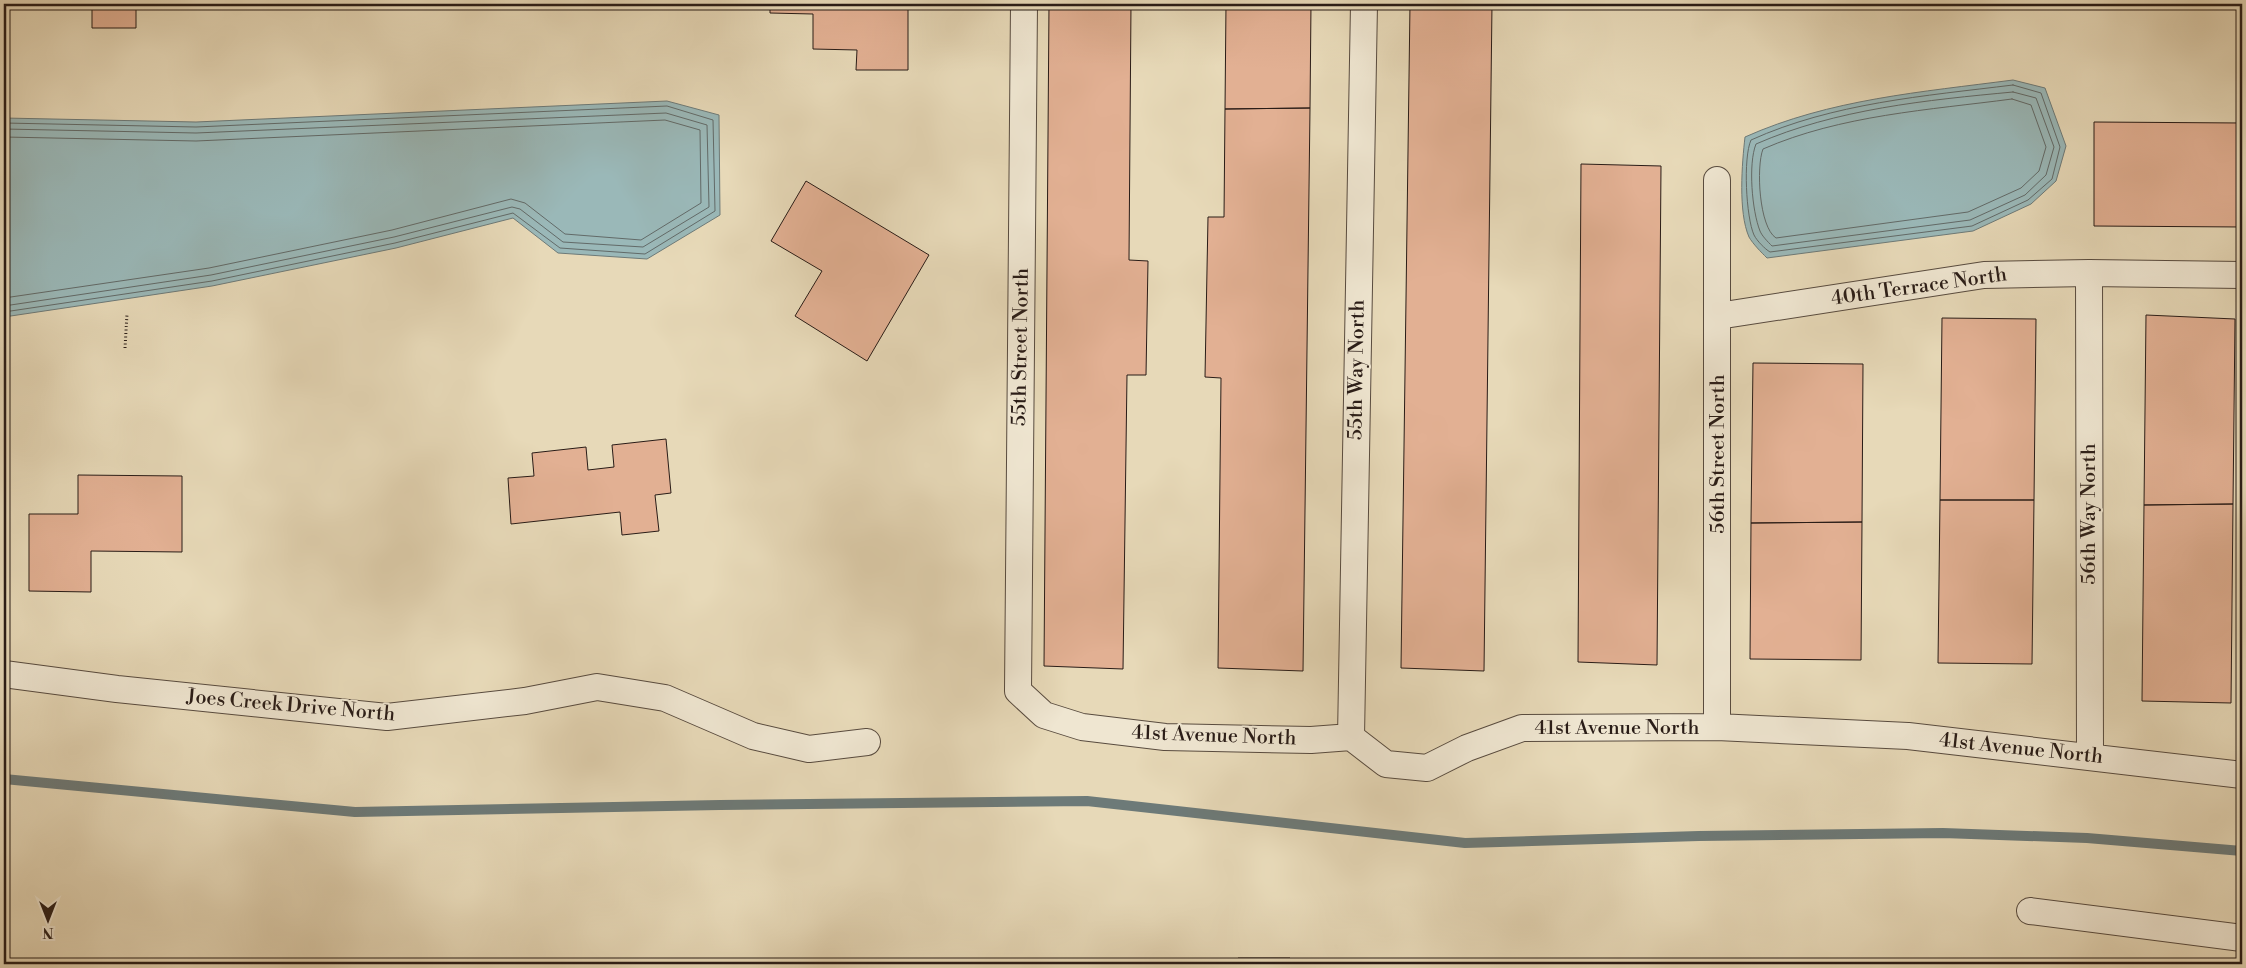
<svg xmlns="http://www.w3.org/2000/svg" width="2246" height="968" font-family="'Libre Bodoni',serif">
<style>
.water{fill:#9ab8b8;stroke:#6d7a78}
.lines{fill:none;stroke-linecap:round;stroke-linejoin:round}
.shore{stroke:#626a68;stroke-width:1}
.stream{stroke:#6d7a78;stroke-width:10}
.building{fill:#e2b093;stroke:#291c17}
.minor-casing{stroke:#584b3f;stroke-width:28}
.path{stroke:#291c17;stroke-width:3;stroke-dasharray:1 2.5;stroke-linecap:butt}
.minor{stroke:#efe6d1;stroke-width:26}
.labels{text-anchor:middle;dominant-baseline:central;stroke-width:4;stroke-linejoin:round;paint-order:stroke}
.street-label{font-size:20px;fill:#291c17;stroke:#efe6d1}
</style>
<rect width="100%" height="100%" fill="#e7d9b8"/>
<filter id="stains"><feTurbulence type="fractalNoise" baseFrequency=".004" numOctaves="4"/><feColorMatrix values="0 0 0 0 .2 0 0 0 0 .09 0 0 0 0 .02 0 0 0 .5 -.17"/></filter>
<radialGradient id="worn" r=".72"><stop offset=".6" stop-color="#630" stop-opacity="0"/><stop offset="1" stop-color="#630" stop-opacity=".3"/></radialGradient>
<path class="water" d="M2013,80L2045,88L2066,146L2056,181L2031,204L1973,231L1767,258C1761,252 1753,244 1749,237C1738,212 1742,163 1745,137C1830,99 1922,92 2013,80Z
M667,101L719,115L720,215L647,259L558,253L513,218L396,248L212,286L4,317V118L196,122Z"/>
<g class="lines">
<path class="shore" d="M2013,85L2041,93L2060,147L2052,179L2028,200L1972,226L1770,252C1765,249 1757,241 1754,235C1746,217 1743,158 1751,140C1833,103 1924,96 2013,85Z
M2013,92L2036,98L2054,147L2046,175L2025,195L1970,220L1772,246C1768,242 1762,236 1760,231C1752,211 1748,164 1756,144C1836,109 1927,100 2013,92Z
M2012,99L2031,105L2046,147L2039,171L2021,188L1968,212L1776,238C1759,227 1756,167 1763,149C1841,115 1929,110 2012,99Z
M4,123L196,127L667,106L713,120L715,211L645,254L560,248L513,213L395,243L212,281L4,312
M4,129L196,133L666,113L707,125L709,207L643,247L563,242L520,209L512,207L394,237L211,275L4,306
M4,137L196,141L665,120L700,130L701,203L641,240L565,234L525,203L511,199L392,230L209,268L4,298"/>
<path class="stream" d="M4,779L355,812L720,805L1087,801L1465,843L1699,836L1943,833L2087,838L2242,851"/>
</g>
<path class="building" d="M35,4H136V28H92V6Z
M770,4H908V70H856L857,50L813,49V14L770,13Z
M1049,4H1131L1129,260L1148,261L1146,375H1127L1123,669L1044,666Z
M1226,4H1311L1310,108L1225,109Z
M1410,4H1492L1484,671L1401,668Z
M1582,4H1741V7H1582Z
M1741,4H1896V7H1741Z
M1896,4H2073V7H1896Z
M2073,4H2228V7H2073Z
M2228,4H2242V7H2228Z
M1310,108L1303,671L1218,668L1221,378L1205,377L1208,217H1224L1225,109Z
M2094,122L2242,123V227L2094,226Z
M1581,164L1661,166L1657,665L1578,662Z
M806,181L929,255L867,361L795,316L822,271L771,241Z
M2146,315L2235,319L2233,504L2144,505Z
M1942,318L2036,319L2034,500H1940Z
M1753,363L1863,364L1862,522L1751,523Z
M666,439L671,493L655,495L659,531L622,535L620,512L511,524L508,478L534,476L532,453L586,447L588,470L614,467L612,445Z
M78,475L182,476V552L91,551V592L29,591V514H78Z
M1940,500H2034L2032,664L1938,663Z
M2233,504L2231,703L2142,701L2144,505Z
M1862,522L1861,660L1750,659L1751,523Z
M1238,958H1290V964H1238Z"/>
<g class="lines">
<g class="minor-casing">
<path id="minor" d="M1024,4L1018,691L1044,715L1082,727L1165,737L1311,740L1351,737L1386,764L1427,768L1467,748L1522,728L1717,727L1908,736L2242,775
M1717,180V727
M2089,273L2090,756
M1718,316L1984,275L2089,273L2242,275
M4,674L117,689L387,717L525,701L597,687L665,698L753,736L809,749L867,742
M1351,737L1364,4
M2030,911L2242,938"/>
</g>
<path class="path" d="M125,348L127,314"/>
<use href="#minor" class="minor"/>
</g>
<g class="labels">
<g class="street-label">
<text transform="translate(1919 287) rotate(-8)">40th Terrace North</text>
<text transform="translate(1021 347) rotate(-89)">55th Street North</text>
<text transform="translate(1357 370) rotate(-89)">55th Way North</text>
<text transform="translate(1718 454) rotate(-90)">56th Street North</text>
<text transform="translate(2089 514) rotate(-90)">56th Way North</text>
<text transform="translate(291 706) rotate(5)">Joes Creek Drive North</text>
<text x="1617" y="728">41st Avenue North</text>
<text transform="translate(1214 736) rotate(2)">41st Avenue North</text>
<text transform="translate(2021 749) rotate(6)">41st Avenue North</text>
</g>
</g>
<rect width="2246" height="968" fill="none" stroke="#e7d9b8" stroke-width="20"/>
<rect x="5" y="5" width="2236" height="958" fill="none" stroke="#291c17" stroke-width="2.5"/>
<rect x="10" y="10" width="2226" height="948" fill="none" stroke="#291c17"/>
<g transform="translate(48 920) rotate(180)" stroke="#efe6d1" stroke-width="4" paint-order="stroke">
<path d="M0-4L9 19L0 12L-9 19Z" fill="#291c17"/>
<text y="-8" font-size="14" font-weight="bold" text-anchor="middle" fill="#291c17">N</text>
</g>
<rect width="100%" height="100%" filter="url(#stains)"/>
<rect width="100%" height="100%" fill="url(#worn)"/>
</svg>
